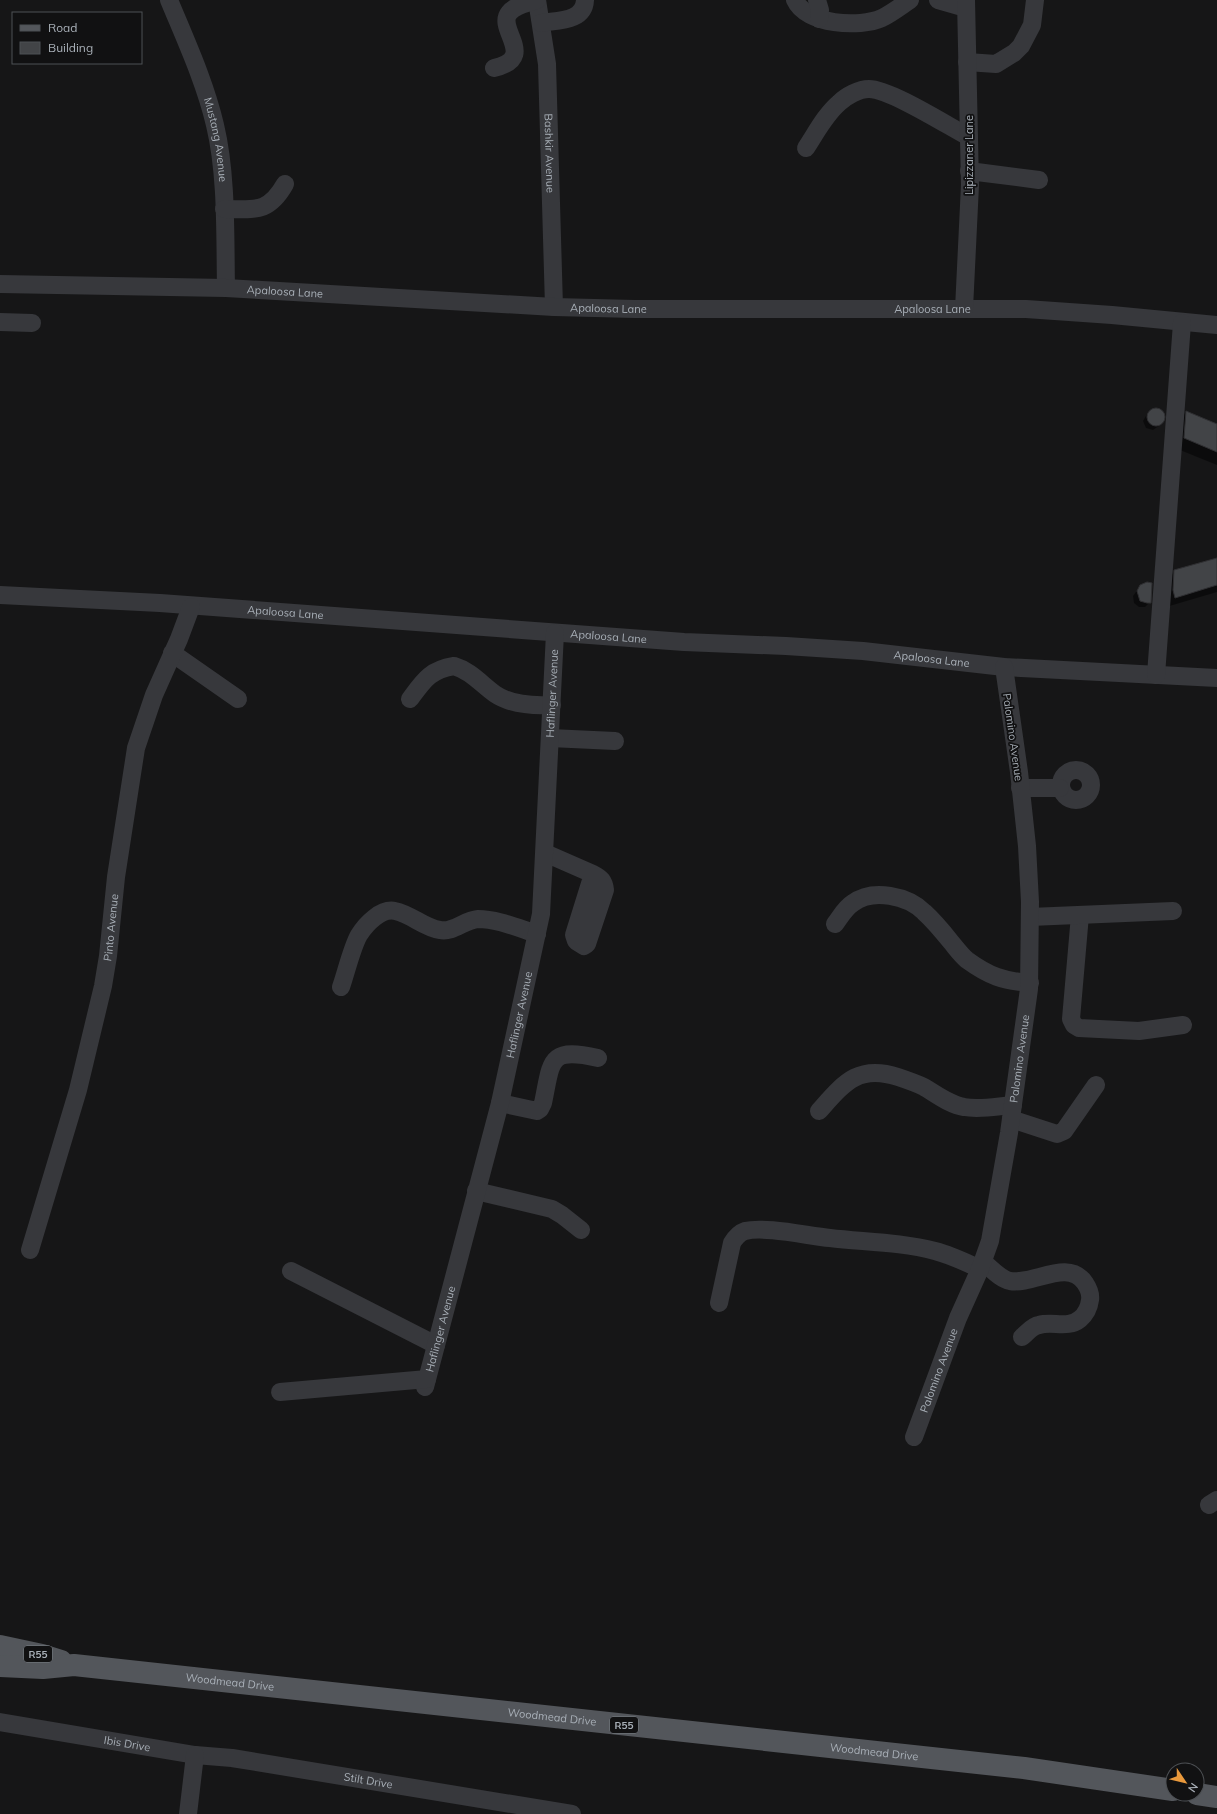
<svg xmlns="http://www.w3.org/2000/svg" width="1217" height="1814" font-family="Mulish,sans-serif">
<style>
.shadow{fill:#0007}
.building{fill:#424447;stroke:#303033}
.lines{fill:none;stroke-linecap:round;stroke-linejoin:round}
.minor{stroke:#37383c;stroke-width:18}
.major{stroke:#53565b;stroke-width:22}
.labels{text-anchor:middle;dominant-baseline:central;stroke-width:3.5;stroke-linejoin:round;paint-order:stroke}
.shield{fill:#111112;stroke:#7b8086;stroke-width:1}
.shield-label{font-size:10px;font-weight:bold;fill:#a8afb7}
.street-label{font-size:11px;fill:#a8afb7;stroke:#111112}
</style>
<rect width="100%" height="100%" fill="#161617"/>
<path class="shadow" d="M1158,409L1163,412V423L1153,430L1146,428L1143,421L1146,416L1151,411Z
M1186,412L1217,425V465L1175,448L1177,421Z
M1217,559V592L1166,607L1165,581L1175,571Z
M1141,585L1150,602L1145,607H1139L1134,603L1133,596Z"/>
<path class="building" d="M1147 417a9 9 0 1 1 18 0a9 9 0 1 1-18 0Z
M1186,411L1217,424V452L1184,438Z
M1217,558V585L1175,598L1173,590L1174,570Z
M1147,582L1152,583L1151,603H1147L1140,601L1137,591L1140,585Z"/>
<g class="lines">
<g class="minor">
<path id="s1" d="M169,0C186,41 205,82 215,125C227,175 225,236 226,288"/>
<path id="s2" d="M537,0L547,64L554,307"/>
<path d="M795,0C806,25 860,28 882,18C892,13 901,6 910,0"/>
<path d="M817,0L820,10L819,19"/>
<path d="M938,0L966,8"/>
<path d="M541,23C557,20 584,22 585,0"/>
<path d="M967,62L996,64L1014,53L1021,46L1032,25L1035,0"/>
<path d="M494,68C538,58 496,29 509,13C515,5 528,3 537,0"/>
<path d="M806,148C816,133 825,115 839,103C846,96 859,89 869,89C890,89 948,126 969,137"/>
<path d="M969,171L1039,180"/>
<path d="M224,209C254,209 268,214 285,184"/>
<path id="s3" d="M0,284L226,288L554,307L635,309H1026L1112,315L1217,325"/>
<path d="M964,309L970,185L966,0"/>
<path d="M0,322L32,323"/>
<path id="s4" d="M0,595L160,603L684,642L786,646L863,651L1004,667L1217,678"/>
<path d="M172,653L238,699"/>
<path d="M1156,675L1182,323"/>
<path d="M410,699C424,680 430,670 454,666C471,671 481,684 495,694C511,705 533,706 552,705"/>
<path d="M550,738L615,741"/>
<circle cx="1076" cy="785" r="15"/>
<path d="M1020,788H1060"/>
<path d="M545,853L593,874C601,878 604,881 605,890L587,944L584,946L576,941L574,935L593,874"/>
<path d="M1080,915L1071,1019L1074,1025L1079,1028L1139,1031L1183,1025"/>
<path d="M1030,917L1173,911"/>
<path d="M835,924C841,916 845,908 853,903C873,888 908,896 924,912C934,921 943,932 951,942C956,948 961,955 967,960C989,976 1003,981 1030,983"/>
<path d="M341,987C346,973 352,947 359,935C366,924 381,908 395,911C411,914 424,928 440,930C453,933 464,920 478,919C497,919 518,928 537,934"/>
<path d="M500,1103L537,1111L540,1109L543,1103C552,1060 548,1047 598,1058"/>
<path d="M819,1111C844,1083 858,1064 898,1077C907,1080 916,1083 924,1087C936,1094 950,1105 964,1107C980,1110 998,1106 1013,1105"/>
<path d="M1011,1119L1057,1134L1064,1131L1096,1085"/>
<path d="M476,1191L552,1209L562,1215L581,1230"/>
<path id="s5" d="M30,1250L78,1090L103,986L108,956L116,877L136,748L154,695L179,639L191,607"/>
<path d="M983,1262C991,1268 1000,1279 1010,1281C1034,1285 1068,1258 1085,1283C1089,1289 1091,1294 1090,1300C1089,1308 1086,1314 1080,1319C1068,1329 1053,1321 1039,1325C1032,1326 1027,1333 1022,1337"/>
<path d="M291,1271L436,1345"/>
<path d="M719,1303L732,1243C735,1238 739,1233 745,1231C765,1226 808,1236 830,1238C864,1242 901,1242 935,1251C951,1255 965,1262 980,1269"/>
<path id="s6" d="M425,1387L500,1103L541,914L555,633"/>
<path d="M280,1392L427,1379"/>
<path id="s7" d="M914,1437L958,1318L980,1269L990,1241L1009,1133L1029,989L1030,902L1027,846L1019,772L1004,667"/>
<path d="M1209,1505L1217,1500"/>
<path id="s8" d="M0,1722L195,1755L232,1758L572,1814"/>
<path d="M188,1814L195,1755"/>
</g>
<g class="major">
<path d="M0,1646L42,1655L61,1661"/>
<path id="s9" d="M0,1666L43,1668L74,1665L1024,1768L1173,1790"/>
<path d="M1197,1794L1217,1797"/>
</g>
</g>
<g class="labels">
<g class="shield">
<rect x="24" y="1646" width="28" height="16" rx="3"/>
<rect x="610" y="1717" width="28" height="16" rx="3"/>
</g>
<g class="shield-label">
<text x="38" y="1654">R55</text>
<text x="624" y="1725">R55</text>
</g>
<g class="street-label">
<text stroke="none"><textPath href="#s1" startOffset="148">Mustang Avenue</textPath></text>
<text stroke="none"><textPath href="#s2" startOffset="154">Bashkir Avenue</textPath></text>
<text transform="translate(969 155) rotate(-90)">Lipizzaner Lane</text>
<text stroke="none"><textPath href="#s3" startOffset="285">Apaloosa Lane</textPath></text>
<text stroke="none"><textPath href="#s3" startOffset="609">Apaloosa Lane</textPath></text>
<text stroke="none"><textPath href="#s3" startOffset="933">Apaloosa Lane</textPath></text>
<text stroke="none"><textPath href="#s4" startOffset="286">Apaloosa Lane</textPath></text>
<text stroke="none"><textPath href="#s4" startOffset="610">Apaloosa Lane</textPath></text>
<text stroke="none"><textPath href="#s4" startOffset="934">Apaloosa Lane</textPath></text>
<text stroke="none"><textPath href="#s6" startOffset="708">Haflinger Avenue</textPath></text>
<text transform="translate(1013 737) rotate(82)">Palomino Avenue</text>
<text stroke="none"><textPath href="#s5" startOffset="333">Pinto Avenue</textPath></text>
<text stroke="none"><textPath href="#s6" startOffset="384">Haflinger Avenue</textPath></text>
<text stroke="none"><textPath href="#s7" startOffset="395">Palomino Avenue</textPath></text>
<text stroke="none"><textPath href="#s6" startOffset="60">Haflinger Avenue</textPath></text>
<text stroke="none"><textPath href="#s7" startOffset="71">Palomino Avenue</textPath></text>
<text stroke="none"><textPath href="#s9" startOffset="231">Woodmead Drive</textPath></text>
<text stroke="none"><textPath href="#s9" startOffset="555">Woodmead Drive</textPath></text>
<text stroke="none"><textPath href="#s8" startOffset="129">Ibis Drive</textPath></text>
<text stroke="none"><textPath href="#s9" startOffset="879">Woodmead Drive</textPath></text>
<text stroke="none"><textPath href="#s8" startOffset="373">Stilt Drive</textPath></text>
</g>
</g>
<rect x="12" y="12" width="130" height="52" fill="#111112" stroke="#4d5054"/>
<rect x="20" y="25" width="20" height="6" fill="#53565b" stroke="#4d5054"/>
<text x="48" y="32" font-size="12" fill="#a8afb7">Road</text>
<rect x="20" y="42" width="20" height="12" fill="#424447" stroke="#4d5054"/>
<text x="48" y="52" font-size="12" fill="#a8afb7">Building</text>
<g transform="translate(1185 1782) rotate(125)"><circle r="19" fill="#111112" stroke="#4d5054"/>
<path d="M0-3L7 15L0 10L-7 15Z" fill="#e9993c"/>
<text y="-6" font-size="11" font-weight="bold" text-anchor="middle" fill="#a8afb7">N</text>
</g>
</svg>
